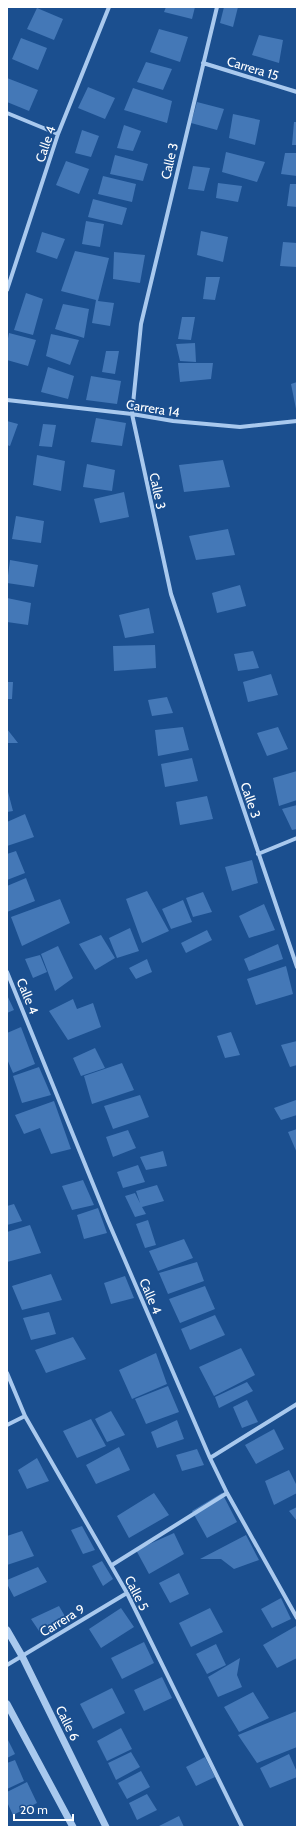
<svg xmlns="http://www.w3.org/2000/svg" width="304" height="1834" font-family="Cabin,sans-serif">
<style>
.building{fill:#4478b7}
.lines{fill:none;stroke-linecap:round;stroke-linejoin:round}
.minor{stroke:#a9c9ee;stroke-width:4}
.tertiary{stroke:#a9c9ee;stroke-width:7}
.labels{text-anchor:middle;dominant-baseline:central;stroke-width:3.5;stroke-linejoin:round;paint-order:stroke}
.street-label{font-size:13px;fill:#fff;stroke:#1b4f8f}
</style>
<rect width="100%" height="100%" fill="#1b4f8f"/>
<path class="building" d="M166,7H195L192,19L164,12Z
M224,7H238L233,27L220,23Z
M37,8L63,19L54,40L27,29Z
M159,29L188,37L180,62L150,52Z
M259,35L283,40L279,63L252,55Z
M21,38L47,48L38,70L12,59Z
M146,62L172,69L163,90L137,82Z
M7,78L38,90L29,111L7,102Z
M88,87L115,98L105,119L78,108Z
M133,88L172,101L167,123L124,110Z
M197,102L224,109L217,130L191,123Z
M233,114L260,120L255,145L229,138Z
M294,122H297V145H292Z
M124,125L141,131L133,151L117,148Z
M82,130L99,136L91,157L75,153Z
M226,152L265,162L257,182L222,172Z
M285,153H297V176L281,174Z
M115,155L148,164L143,181L110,174Z
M66,161L89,169L79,194L56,185Z
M193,166L210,168L204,191L188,189Z
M103,176L136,184L132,202L98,194Z
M218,183L242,186L238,202L216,198Z
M290,184H297V207L287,206Z
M93,199L127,208L122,225L88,217Z
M86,221L104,224L100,247L82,244Z
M201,231L228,237L223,262L197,255Z
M42,232L65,239L57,259L36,252Z
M283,242L297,243V267L280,266Z
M75,251L109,258L98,301L114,303L110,326L92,323L96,300L61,291Z
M114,252L145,255L140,283L113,279Z
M206,277H220L215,300L203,299Z
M26,293L43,299L33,335L14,330Z
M63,304L89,309L84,338L55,329Z
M182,317H195L191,340L178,339Z
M9,333L36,340L28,366L7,360V344Z
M51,334L79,340L70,365L46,356Z
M195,343L196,362L180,361L176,344Z
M106,351H119L115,374L102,372Z
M178,363H213L211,379L180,382Z
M48,367L74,376L68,399L41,392Z
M91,376L121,381L117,404L86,400Z
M297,382V409H296L291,384Z
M96,418L126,423L122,446L91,442Z
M7,421L18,424L10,446L7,445Z
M43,424L56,425L52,447L39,446Z
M37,455L65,461L61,491L33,485Z
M223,460L230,487L184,492L179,465Z
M87,464L115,470L112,491L83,487Z
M124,492L129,517L100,523L94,499Z
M16,516L44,521L41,543L12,539Z
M228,529L235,555L196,560L189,536Z
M10,560L38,565L34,587L7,583Z
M240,585L246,606L217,613L212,593Z
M7,598L31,603L28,625L7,622Z
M149,608L154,633L125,638L119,615Z
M155,645L156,668L114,671L113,646Z
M253,651L259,668L238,671L234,654Z
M271,674L278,695L248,702L243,682Z
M7,682H13L12,699H7Z
M167,697L173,713L152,716L148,700Z
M183,727L189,750L158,756L155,730Z
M278,727L288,749L267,756L257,733Z
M7,729L18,743H7Z
M192,758L198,781L165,787L161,764Z
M297,771V800L279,806L273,778Z
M7,788L13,811L7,812Z
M207,796L213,819L180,825L176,802Z
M297,805V829L292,830L282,809Z
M25,814L34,837L7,846V822Z
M16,851L25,873L7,880V854Z
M252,860L258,883L232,891L225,867Z
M26,878L35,901L7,912V886Z
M147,891L169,931L142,943L126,899Z
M203,892L212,912L193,917L186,898Z
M60,899L70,923L22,946L11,917Z
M183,900L192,922L171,929L162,909Z
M264,904L275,930L249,938L239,916Z
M130,928L139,951L117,958L109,938Z
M207,930L212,940L186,953L181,943Z
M101,935L115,958L95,970L79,944Z
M278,944L283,959L249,971L244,959Z
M58,946L73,978L55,991L41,954Z
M40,955L47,972L33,978L25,959Z
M147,959L152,972L136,979L129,968Z
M286,966L293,994L256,1005L247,979Z
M7,995L14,1010L7,1013Z
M73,999L77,1009L93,1003L101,1027L68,1040L49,1011Z
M21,1027L35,1064L13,1073L7,1059V1033Z
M231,1032L240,1055L225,1058L217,1036Z
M297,1041V1065L290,1067L281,1045Z
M95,1048L105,1068L81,1076L73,1058Z
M122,1063L134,1090L92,1104L84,1076Z
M39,1067L51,1095L22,1103L13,1076Z
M140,1095L149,1117L113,1129L104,1106Z
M296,1100L297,1115L281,1120L274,1108Z
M54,1101L71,1149L51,1154L40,1128L24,1134L15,1115Z
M297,1129V1153L288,1132Z
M128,1130L136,1148L113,1157L106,1137Z
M163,1151L167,1166L146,1170L140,1157Z
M138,1165L145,1182L123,1188L117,1172Z
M83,1180L94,1205L72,1210L62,1186Z
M157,1185L164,1201L142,1207L146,1214L135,1217L125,1196L135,1193L140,1203L136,1191Z
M14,1204L22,1221L7,1225V1206Z
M98,1208L107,1233L84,1239L77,1215Z
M148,1220L156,1245L145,1248L136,1224Z
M30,1225L41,1253L7,1262V1232Z
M184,1239L193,1258L158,1271L149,1251Z
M197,1262L204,1281L168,1294L159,1273Z
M51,1274L62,1300L22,1310L12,1286Z
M125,1276L134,1298L111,1304L104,1283Z
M205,1286L215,1309L180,1323L169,1299Z
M49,1312L56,1334L31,1340L23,1318Z
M215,1315L225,1335L190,1350L181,1329Z
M73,1337L86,1359L46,1373L35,1350Z
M241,1348L255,1375L214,1396L199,1367Z
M156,1353L167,1384L132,1399L119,1370Z
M247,1382L253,1391L219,1408L215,1397Z
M168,1386L179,1412L146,1424L135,1399Z
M247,1400L258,1422L242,1428L233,1407Z
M111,1411L125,1435L107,1442L95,1419Z
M91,1419L106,1446L77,1458L63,1431Z
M177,1420L184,1439L157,1448L151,1432Z
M274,1429L284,1449L256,1464L245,1445Z
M119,1447L130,1470L96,1484L86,1465Z
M197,1449L204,1465L182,1471L176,1455Z
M37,1458L49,1481L27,1489L18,1470Z
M289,1470L297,1486V1493L274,1505L265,1481Z
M154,1493L169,1515L129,1538L117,1516Z
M222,1493L237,1522L207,1538L192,1511Z
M297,1507V1521L289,1511Z
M82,1526L95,1550L83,1554L71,1530Z
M22,1531L34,1556L7,1565V1536Z
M174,1533L184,1554L149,1574L136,1550Z
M246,1535L259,1560L234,1569L221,1559H200Z
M102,1561L113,1579L103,1586L92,1566Z
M38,1567L47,1582L14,1597L7,1584V1580Z
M179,1573L189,1594L170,1603L159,1583Z
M281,1598L291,1619L272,1628L261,1609Z
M59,1606L66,1618L39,1631L31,1619Z
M121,1608L134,1627L101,1648L89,1629Z
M210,1608L223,1632L191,1647L179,1623Z
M296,1626L297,1658L277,1668L263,1645Z
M144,1642L154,1663L122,1679L111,1658Z
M216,1644L226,1665L207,1674L196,1654Z
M240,1658L237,1675L242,1687L218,1697L208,1677Z
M162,1677L172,1698L144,1711L134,1690Z
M112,1688L125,1713L93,1729L80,1704Z
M253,1692L269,1718L239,1732L224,1707Z
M297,1711V1747L257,1763L238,1735Z
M121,1728L132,1749L107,1761L97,1741Z
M7,1738L15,1754L7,1758Z
M131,1752L140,1767L116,1780L108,1763Z
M289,1754L297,1772V1777L270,1788L260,1768Z
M205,1757L215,1777L196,1786L186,1767Z
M15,1760L24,1781L7,1789V1763Z
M141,1771L150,1787L127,1799L118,1783Z
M27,1782L37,1803L13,1815L7,1802V1792Z
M147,1794L157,1810L137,1820L129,1803Z
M179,1816L184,1827H157Z"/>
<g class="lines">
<path class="minor" d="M217,7L141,324L132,414L171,594L297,967
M203,63L297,92
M7,113L58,134
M7,290L58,134L109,7
M7,400L132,414L173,421L240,427L297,421
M258,854L297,838
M7,972L108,1221L210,1458L227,1493L297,1618
M7,1373L25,1416L127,1593L242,1827
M7,1425L25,1416
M210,1458L297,1404
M112,1565L227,1493
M7,1665L127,1593"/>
<path class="tertiary" d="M7,1630L22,1656L106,1827
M7,1704L73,1827"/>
</g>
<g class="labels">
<g class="street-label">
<text transform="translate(253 68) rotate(17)">Carrera 15</text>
<text transform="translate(45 144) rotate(-71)">Calle 4</text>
<text transform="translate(169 161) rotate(-77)">Calle 3</text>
<text transform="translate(153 408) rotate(9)">Carrera 14</text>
<text transform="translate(158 491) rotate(78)">Calle 3</text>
<text transform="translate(251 800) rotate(71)">Calle 3</text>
<text transform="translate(28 996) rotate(68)">Calle 4</text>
<text transform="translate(151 1296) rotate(67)">Calle 4</text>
<text transform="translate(137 1593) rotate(63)">Calle 5</text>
<text transform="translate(62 1620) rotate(-31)">Carrera 9</text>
<text transform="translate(68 1723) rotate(64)">Calle 6</text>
</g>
</g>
<rect width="304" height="1834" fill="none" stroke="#ffffff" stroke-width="16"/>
<path d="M14 1814v6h59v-6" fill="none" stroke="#ffffff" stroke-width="2"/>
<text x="20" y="1814" font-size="12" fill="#ffffff" stroke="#1b4f8f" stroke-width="3" paint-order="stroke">20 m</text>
</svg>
